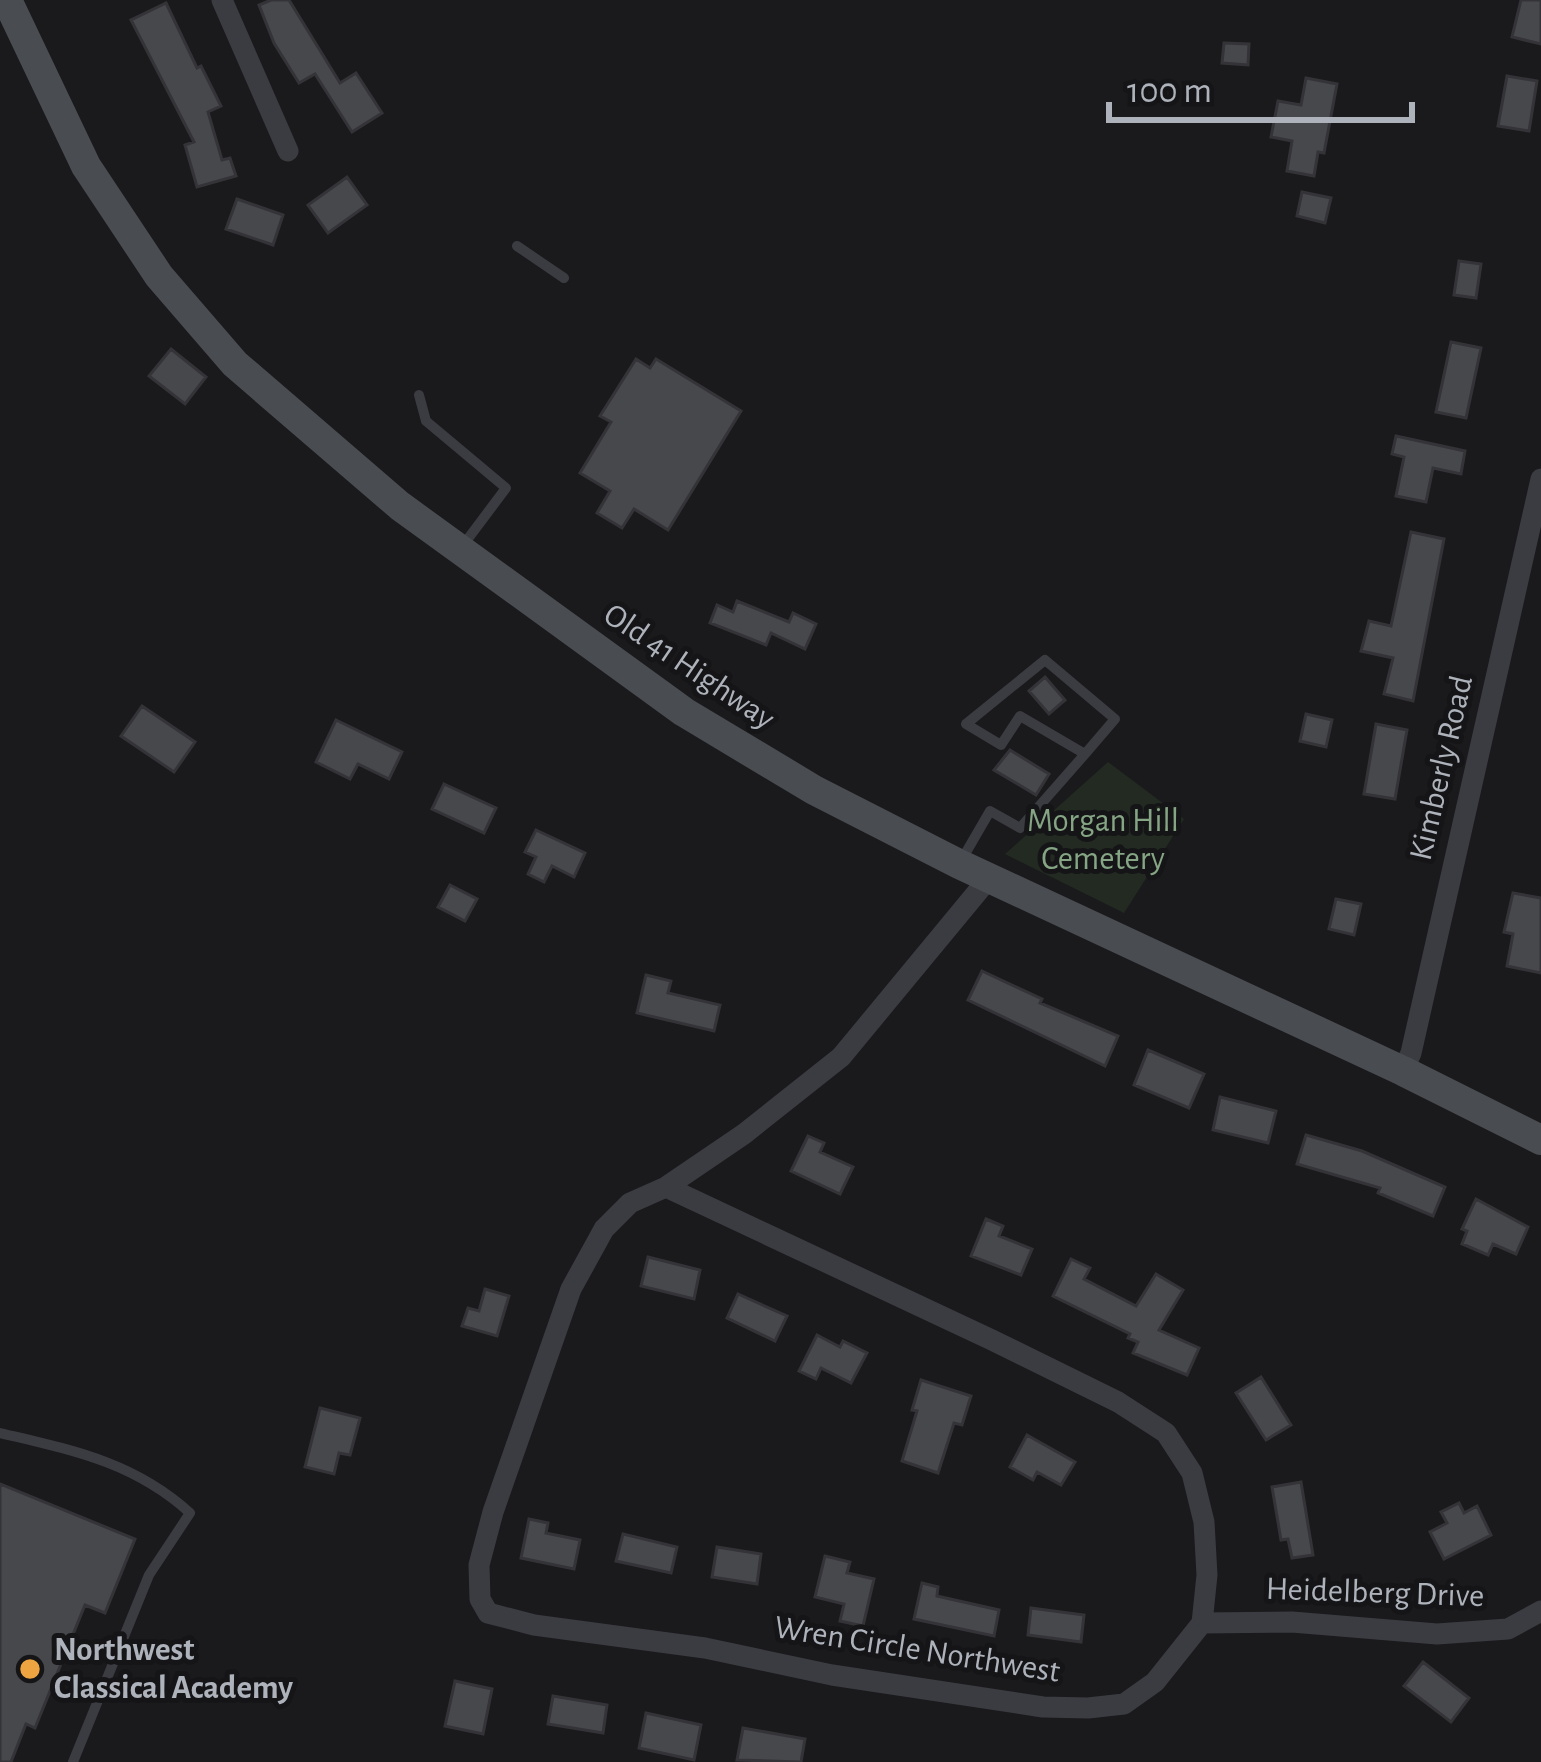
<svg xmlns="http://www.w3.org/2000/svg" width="1541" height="1762" font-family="'Alegreya Sans',sans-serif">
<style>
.green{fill:#222a22}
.building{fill:#47484c;stroke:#343438;stroke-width:3}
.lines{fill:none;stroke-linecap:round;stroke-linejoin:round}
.service{stroke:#3b3c41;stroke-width:10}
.minor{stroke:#3b3c41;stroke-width:21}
.secondary{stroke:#494c51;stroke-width:30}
.poi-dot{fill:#eea440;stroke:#151517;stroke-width:4.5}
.labels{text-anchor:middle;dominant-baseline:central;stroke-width:10;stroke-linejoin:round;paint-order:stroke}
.street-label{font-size:33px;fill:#adb2bb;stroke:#151517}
.park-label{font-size:33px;fill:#85a584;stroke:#151517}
.poi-label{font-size:33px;font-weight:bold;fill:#adb2bb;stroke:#151517;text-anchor:start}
</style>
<rect width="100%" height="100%" fill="#1a1a1c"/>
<path class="green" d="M1108,762L1184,819L1124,913L1005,854Z"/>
<path class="building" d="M271,0H289L340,83L356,73L382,113L352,132L315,74L299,83L274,43L259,5Z
M1521,0H1541V44L1512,37Z
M166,3L197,68L201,66L221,106L208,112L222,160L230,158L236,176L197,187L185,145L194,142L131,20Z
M1224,43L1249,44L1248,65L1222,63Z
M1507,76L1537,81L1529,131L1498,126Z
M1306,78L1337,84L1324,153L1318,152L1314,176L1287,171L1292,141L1271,137L1278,101L1301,105Z
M347,177L367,205L328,233L308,205Z
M1302,192L1331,198L1325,223L1297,216Z
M237,199L283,215L273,245L226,229Z
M1459,261L1481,264L1476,298L1454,295Z
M1451,342L1481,348L1466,418L1436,412Z
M171,349L206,377L185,404L149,376Z
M636,359L650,368L656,359L741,411L668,530L634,509L622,528L597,513L610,491L580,473L611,422L600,416Z
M1396,436L1465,451L1461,474L1433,468L1426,502L1396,496L1404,457L1392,454Z
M1411,532L1444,539L1413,701L1384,694L1393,658L1361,651L1369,621L1391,626Z
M737,601L789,622L793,613L816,624L805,649L771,633L766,645L710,623L717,605L733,612Z
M1045,677L1065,700L1049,714L1029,691Z
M142,706L195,742L174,772L121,736Z
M1306,714L1332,720L1326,747L1300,741Z
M336,720L402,752L389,779L358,764L350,779L316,762Z
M1376,724L1407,730L1395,799L1364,794Z
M1010,750L1049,774L1036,795L994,770Z
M444,784L496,808L484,833L432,809Z
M536,830L585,853L574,877L552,866L544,882L528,874L536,857L525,852Z
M450,885L477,899L465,921L438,907Z
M1513,893L1541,898V973L1507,966L1513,934L1504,932Z
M1336,899L1361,904L1354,935L1329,929Z
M982,971L1042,999L1040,1003L1118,1036L1105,1066L968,1000Z
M646,975L671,981L668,993L720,1005L714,1031L637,1013Z
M1148,1050L1204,1074L1189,1108L1134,1085Z
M1220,1097L1276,1111L1268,1143L1213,1130Z
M1306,1135L1362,1151L1445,1187L1433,1216L1378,1193L1380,1188L1297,1164Z
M808,1136L824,1143L820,1152L853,1167L840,1194L791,1171Z
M1476,1199L1528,1227L1516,1254L1493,1244L1488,1255L1462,1244L1467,1231L1462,1229Z
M986,1219L1003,1226L999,1236L1032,1249L1021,1275L971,1256Z
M648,1257L700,1270L694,1299L641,1286Z
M1071,1259L1090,1268L1084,1279L1136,1306L1156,1274L1183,1290L1159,1330L1199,1348L1187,1375L1133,1353L1138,1342L1128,1338L1130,1334L1053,1296Z
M485,1289L509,1296L497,1336L462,1326L468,1308L479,1311Z
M738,1294L787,1316L775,1341L727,1318Z
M817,1335L840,1347L843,1341L867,1353L851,1383L821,1368L816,1379L799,1371Z
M1261,1377L1291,1425L1266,1440L1236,1393Z
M921,1380L971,1396L962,1425L954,1423L938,1473L902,1461L917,1411L912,1410Z
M320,1408L360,1418L350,1455L339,1453L334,1474L305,1467Z
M1027,1435L1075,1462L1061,1485L1037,1472L1033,1480L1010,1467Z
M1301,1482L1313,1555L1292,1558L1288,1539L1281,1540L1272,1487Z
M0,1484L135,1539L105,1613L85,1605L35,1728L26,1724L11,1762H0Z
M1459,1503L1464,1513L1477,1506L1491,1535L1444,1559L1430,1532L1447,1523L1441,1512Z
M529,1519L548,1523L546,1533L580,1540L574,1569L521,1558Z
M623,1534L677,1547L671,1573L616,1561Z
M717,1547L761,1554L757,1584L712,1577Z
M825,1556L850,1562L847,1573L874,1579L863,1626L840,1621L844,1604L815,1597Z
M922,1583L938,1587L937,1596L999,1610L994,1636L914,1619Z
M1031,1608L1084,1615L1081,1642L1028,1635Z
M1423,1662L1469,1698L1451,1722L1404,1686Z
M455,1681L492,1689L483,1734L445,1726Z
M553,1696L607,1705L603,1733L548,1724Z
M646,1713L701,1725L694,1760L639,1748Z
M743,1728L805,1739L801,1762L737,1760Z"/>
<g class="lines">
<path class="service" d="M517,246L564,278
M419,395L426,421L506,488L461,548
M961,861L990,811L1020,828L1085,754L1020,716L1001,745L966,724L1045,660L1115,719L1085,754
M0,1433C72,1450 134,1462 190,1513L149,1575L73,1762"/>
<path class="minor" d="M222,0L288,151
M1403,1071L1411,1053L1541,479
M666,1187L992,1340L1118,1402L1166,1433L1192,1473L1204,1522L1207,1575L1202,1623L1155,1682L1124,1704L1088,1708L1043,1707L832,1675L705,1648L534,1625L488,1613L480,1599L479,1565L493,1512L571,1289L604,1229L630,1203L666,1187L744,1134L841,1057L989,878
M1202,1623L1292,1622L1437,1634L1508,1629L1541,1611"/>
<path class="secondary" d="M7,0L86,166L159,276L235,364L400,506L684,712L814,790L959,864L1403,1071L1541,1140"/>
</g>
<circle class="poi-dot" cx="30" cy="1669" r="12"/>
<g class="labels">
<g class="street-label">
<text transform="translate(689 667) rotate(34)">Old 41 Highway</text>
<text transform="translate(1442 768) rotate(-77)">Kimberly Road</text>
<text transform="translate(1375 1593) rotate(2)">Heidelberg Drive</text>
<text transform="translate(917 1650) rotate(9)">Wren Circle Northwest</text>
</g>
<g class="park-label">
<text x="1103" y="821">Morgan Hill<tspan x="1103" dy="38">Cemetery</tspan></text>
</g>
<g class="poi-label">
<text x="54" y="1650">Northwest<tspan x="54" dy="38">Classical Academy</tspan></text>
</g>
</g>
<path d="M1109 102v18h303v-18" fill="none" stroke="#adb2bb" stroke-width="6"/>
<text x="1127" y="102" font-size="36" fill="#adb2bb" stroke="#151517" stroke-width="9" paint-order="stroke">100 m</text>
</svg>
